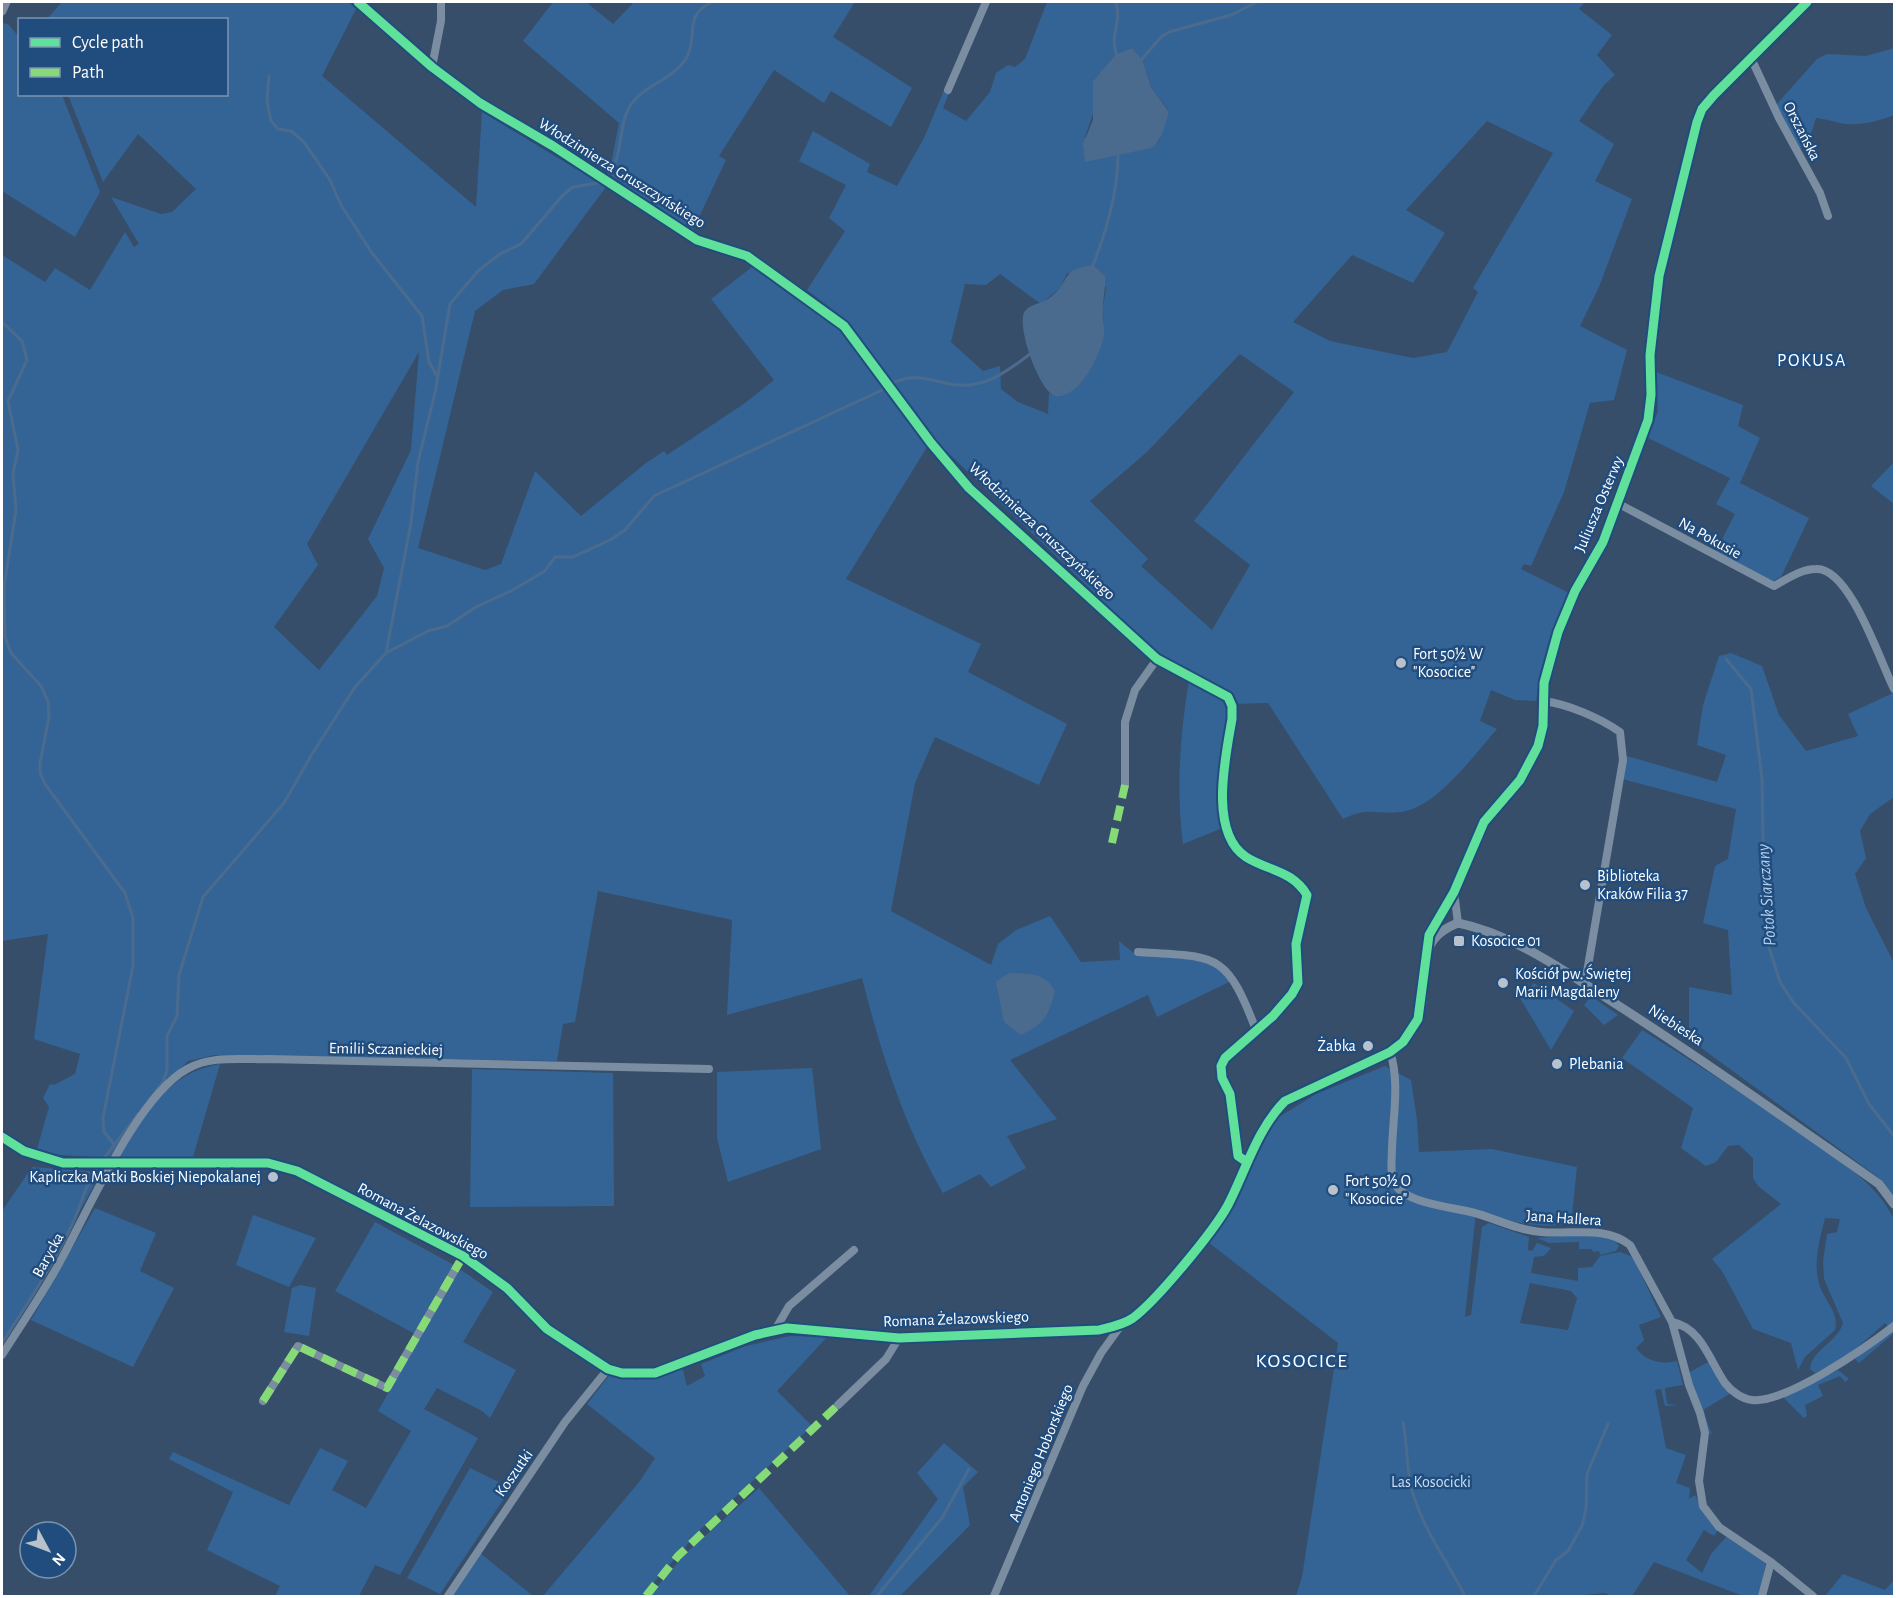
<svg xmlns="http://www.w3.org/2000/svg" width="1896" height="1598" font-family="'Alegreya Sans',sans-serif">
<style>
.green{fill:#346495;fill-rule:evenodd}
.water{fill:#4b6b8e}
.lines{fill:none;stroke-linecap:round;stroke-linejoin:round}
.stream{stroke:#4b6b8e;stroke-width:3}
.minor{stroke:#7b8da0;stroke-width:8}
.tertiary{stroke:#7b8da0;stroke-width:9}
.quiet{stroke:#86db77;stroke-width:8;stroke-dasharray:15 8;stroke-linecap:butt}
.cycleway-casing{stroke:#214d7e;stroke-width:13}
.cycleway{stroke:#60e19b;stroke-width:9}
.poi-dot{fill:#b9c1ca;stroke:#214d7e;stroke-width:2}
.labels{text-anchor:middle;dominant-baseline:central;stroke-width:5;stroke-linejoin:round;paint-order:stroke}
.street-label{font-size:16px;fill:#fff;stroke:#214d7e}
.poi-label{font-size:16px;fill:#fff;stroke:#214d7e;text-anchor:start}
.park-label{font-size:16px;fill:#c8dff5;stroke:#214d7e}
.neighbourhood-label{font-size:18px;letter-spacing:1.5px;fill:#fff;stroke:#214d7e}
.water-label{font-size:18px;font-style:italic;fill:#b0cfef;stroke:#214d7e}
.quarter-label{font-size:20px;letter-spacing:1.5px;fill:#fff;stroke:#214d7e}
</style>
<rect width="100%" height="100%" fill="#364e69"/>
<path class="green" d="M62,2H348L356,9L322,76L476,207L482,112L606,187L534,284L503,290L475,311L418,548L485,570L501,564L535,471L581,516L646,463L664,451L667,455L745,403L774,380L711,299L752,267L838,328L883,384L927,447L846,579L981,644L968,672L1067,724L1039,785L935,737L915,783L891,911L991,965L998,944L1016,930L1050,916L1081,962L1120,960L1119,941L1135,954L1211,960L1231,981L1157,1017L1148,995L1010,1060L1057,1119L1007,1136L1026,1168L991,1187L980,1174L943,1193C904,1126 881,1053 862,978L727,1015L732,920L598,891L575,1022L563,1024L557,1061L215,1055L188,1061L166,1083L109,1158L45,1154L37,1149L49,1107L43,1098L50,1084L54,1085L75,1074L80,1054L34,1039L48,934L2,941V255L45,282L55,268L90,290L125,232L134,247L139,244L111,197L161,214L172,212L196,189L138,134L103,182L68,95L226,94V20L47,19ZM419,352L411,450L368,539L384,568L377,596L319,670L274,627L318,565L307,544Z
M553,2H586L613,24L634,2H855L833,37L912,88L891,127L831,91L824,103L774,70L719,156L726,160L692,232L609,174L619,123L523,41Z
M1047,2H1585L1579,9L1612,35L1597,55L1615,75L1604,85L1579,121L1614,144L1595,181L1632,199L1599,287L1580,326L1627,350L1614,400L1590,403L1564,492L1531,566L1524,564L1521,569L1571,594L1541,669L1536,701L1515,700L1491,690L1480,721L1497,729C1474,755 1436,808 1401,812C1376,815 1369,806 1343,819L1268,703L1234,704L1232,694L1188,672L1157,653L939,444L845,319L807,290L845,231L829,218L846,185L799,161L813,131L870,164L867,172L897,186L924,138L944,90L949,93L943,108L966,121L990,92L996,73L1008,65L1015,67L1025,59ZM1132,48L1142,59L1151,87L1169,111L1159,141L1133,151L1085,137L1094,111L1093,81L1116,54ZM1487,121L1553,153L1473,288L1478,292L1447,352L1413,358L1330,341L1293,322L1352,255L1413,283L1445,233L1406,210ZM1067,273L1106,287L1103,308L1104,335L1056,396L1049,393L1048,414L1018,402L1001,389L1000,366L983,371L951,342L965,284L986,285L1000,274L1041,304L1061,287ZM1240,354L1294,392L1194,521L1250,565L1212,630L1141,566L1148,559L1090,501L1147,452Z
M2,23L8,24L19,37L20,94L62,95L100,192L75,237L2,191Z
M1894,48V115C1879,121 1857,127 1840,123C1832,121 1825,119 1816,118L1812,131L1800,149L1775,106L1817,59L1827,54L1866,56Z
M1656,372L1743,405L1738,426L1760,438L1740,483L1809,518L1781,577L1771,582L1715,553L1735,514L1716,504L1730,478L1648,438L1658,411Z
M1894,462V504L1871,486Z
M1731,653L1762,666L1779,715L1806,751L1858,736L1848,714L1893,693L1894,696V797L1870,814L1860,831L1866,858L1855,874L1866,908L1894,963V1197L1882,1180L1689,1039V987L1732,995L1728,930L1703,923L1715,866L1728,859L1736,809L1622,779L1627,756L1717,782L1726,755L1697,745L1703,705L1719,656Z
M1189,680L1225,699L1230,710L1219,809L1225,827L1183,844C1176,789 1180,735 1189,680Z
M1534,983L1574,1011L1551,1050L1520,998Z
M1591,996L1618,1015L1604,1025L1584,1005Z
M1642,1030C1698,1065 1754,1100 1808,1139C1840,1162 1876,1182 1894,1219V1333L1859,1363L1855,1359L1892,1331L1885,1323L1842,1361L1815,1373L1810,1369C1812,1349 1837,1343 1843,1323L1824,1279L1823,1261L1827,1234L1837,1232L1840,1219L1825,1218C1820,1238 1813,1262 1819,1283C1823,1300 1840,1312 1835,1330L1805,1357L1798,1370L1791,1343L1753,1329L1722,1271L1712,1259L1781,1204L1758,1186L1753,1178V1158L1739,1145L1728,1146L1716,1162L1706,1166L1681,1148L1693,1108L1622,1058Z
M220,1064L193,1157H118C147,1114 164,1074 220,1064Z
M1385,1066L1411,1080L1417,1120L1419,1152L1492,1149L1577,1167L1571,1224C1549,1227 1530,1226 1508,1220C1497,1217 1488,1212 1476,1212L1465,1317L1471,1315L1482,1227L1489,1223L1529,1237L1528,1250L1532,1251L1537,1243L1551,1248L1544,1256L1534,1257L1531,1273L1578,1281V1268L1592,1267L1600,1256L1620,1252L1633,1257L1661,1317L1639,1325L1644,1340L1636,1348C1646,1361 1661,1365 1677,1361L1683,1385L1665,1388L1667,1404L1679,1405L1665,1406L1661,1389L1655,1390L1666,1448L1686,1455L1676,1483L1690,1488L1689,1499L1695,1495L1704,1513L1718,1530L1714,1536L1704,1530L1686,1560L1702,1573L1711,1554L1727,1536L1766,1562L1760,1596H1743L1654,1562L1632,1596H1610L1605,1593L1574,1596H1296L1302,1577L1338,1343L1208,1242L1231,1205L1276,1119L1316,1094ZM1530,1283L1571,1291L1577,1298L1568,1330L1520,1323Z
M812,1068L821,1149L728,1182L717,1138V1072Z
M472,1069L613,1073L614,1206L470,1207Z
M32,1167L101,1172L34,1296L2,1346V1211Z
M95,1208L156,1233L140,1271L174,1288L133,1367L31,1320Z
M253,1215L316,1238L289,1287L236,1265Z
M375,1222L454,1265L415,1334L335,1291Z
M1577,1235L1606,1236L1620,1243H1616L1619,1246L1616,1251L1600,1255L1599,1251L1593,1252L1592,1249H1579V1242L1549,1243L1537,1238Z
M461,1270L493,1292L463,1342L516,1370L490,1418L482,1411L437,1388L424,1409L478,1438L400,1575L375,1565L359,1596H275L280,1586L207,1550L233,1492L169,1459L173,1452L289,1505L320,1448L348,1461L332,1490L366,1508L411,1431L378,1411L453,1279Z
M300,1285L316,1288L309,1336L284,1332L292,1288Z
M790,1336L827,1337L777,1391L812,1426L700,1530L642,1596H543L640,1481L655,1458L587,1404L611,1373L636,1380L682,1366L687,1386L705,1376L701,1364L746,1346Z
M1710,1361L1731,1393L1703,1410L1712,1435L1709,1433L1688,1373Z
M1838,1370L1849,1379L1845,1382L1840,1376L1818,1385L1823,1396L1805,1405L1807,1416L1804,1418L1784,1398V1396Z
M944,1443L978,1472L963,1487L970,1525L900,1596H869L938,1499L917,1473Z
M470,1468L511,1488L440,1594L407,1578Z
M759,1488L850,1596H649L686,1553Z
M480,1553L533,1596H452Z
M1843,1574L1885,1590L1894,1580V1596H1825Z"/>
<path class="water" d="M1132,48L1142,59L1151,87L1169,112C1165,124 1163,140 1151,148L1085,162L1083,144L1093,120V81L1116,54Z
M1093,265L1105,276C1106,287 1103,297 1103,308C1102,317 1105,327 1104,335C1101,354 1079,399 1056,396C1040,394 1015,324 1025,311C1031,303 1044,304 1052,296C1073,278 1058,271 1093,265Z
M1009,973C1028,974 1045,972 1055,991C1048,1017 1045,1023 1021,1035L1004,1022L996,982Z"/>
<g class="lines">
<path class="stream" d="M1116,54C1110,31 1122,24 1116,2
M1142,59L1161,37L1169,32L1231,15L1257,2
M269,76L267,101L271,121L278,129L291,131L304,142L330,180L341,205L372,253L422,316L429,362L437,376
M609,173C622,159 619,129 627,112C639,84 673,82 687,57C698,36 683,15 712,2
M1093,265C1106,232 1118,191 1118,155
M2,322L22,341L27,360L8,401L18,450L13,474L16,510L4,587L5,637L11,653L41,686L48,701L49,717L40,763V773L45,784L125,893L133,918V966L103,1118L104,1132L114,1144
M895,382C914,374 926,379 945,383C980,392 1004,374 1030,354
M386,653L411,523L418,462L435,393L450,304L478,271L500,254L521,244L563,195L573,187L598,183
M1726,659L1751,689L1762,779L1764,907L1768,944L1780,982L1793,1002L1846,1058L1869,1104L1894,1136
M150,1099L163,1082L167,1070V1036L177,1016L179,975L203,897L284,803L312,754L355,687L386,653L428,631L447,626L476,607L511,591L545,571L555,557H573L610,540L625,530L654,496L882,390
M102,1161L138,1114
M2,1343C26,1306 51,1268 70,1229C81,1208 84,1185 98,1166
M1403,1422C1408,1448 1406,1475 1415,1500C1427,1535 1449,1564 1465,1596
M877,1596L942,1518L969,1469
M1534,1596L1556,1560L1568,1551L1582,1526L1586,1509L1587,1474L1608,1424"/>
<path class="minor" d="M358,2L432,67L480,103L553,146L697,240L747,256L844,326L931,443L969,488L1157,659L1228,697L1232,706V719C1226,755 1208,832 1246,857C1268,871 1292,870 1307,895L1296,944L1298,983L1292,994L1273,1016L1225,1058L1221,1066L1222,1078L1230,1094L1238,1156L1247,1162
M1751,58L1779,118L1820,193L1828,216
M432,67L441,21V2
M948,90L986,2
M1619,504L1774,586C1787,579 1801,569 1816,569C1850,567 1881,664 1894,689
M1543,701C1568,704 1600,718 1620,732L1623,760L1585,984
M1125,785V722L1135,690L1157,659
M1454,892L1458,923
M1427,949L1429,935L1454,892L1484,822L1520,780L1538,746L1543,726L1544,683L1558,632L1575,591L1603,542L1648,420L1651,395L1650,355L1659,276L1697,122L1702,109L1714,95L1807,2
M1138,952C1217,957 1226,951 1256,1030
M1390,1052C1400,1081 1393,1117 1392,1148C1392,1158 1390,1170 1393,1180C1400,1203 1451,1207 1471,1212C1495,1218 1516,1230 1541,1232C1571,1235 1605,1225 1630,1245L1672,1322L1689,1385L1700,1413L1705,1433L1699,1481L1703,1506L1719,1527L1771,1562L1813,1596
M1672,1322C1702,1328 1710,1362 1725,1383C1731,1391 1742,1399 1752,1400C1785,1404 1867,1347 1894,1326
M775,1330L789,1306L854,1250
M2,1355C22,1323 44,1292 62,1258C90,1207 137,1097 187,1069C211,1055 241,1060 267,1059L709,1069
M263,1401L298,1346L387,1388L463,1256
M838,1405L886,1359L899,1338
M448,1596L565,1422L608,1369
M994,1596L1083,1386L1101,1353L1122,1324
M1762,1596L1771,1562"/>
<path class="tertiary" d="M2,11L6,2
M2,1137L24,1151L63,1163H268L297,1171L463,1256L507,1288L547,1329L608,1369L622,1373H655L755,1335L787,1328L899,1338L1099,1330C1111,1327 1123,1325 1133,1318C1157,1300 1214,1231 1228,1205C1246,1170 1257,1129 1285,1101L1390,1052C1402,1043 1411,1035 1417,1021C1433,982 1408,942 1458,923C1516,935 1570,975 1619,1006C1708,1063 1793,1124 1879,1184L1894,1204"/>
<path class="quiet" d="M1112,843L1125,785
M263,1401L298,1346L387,1388L463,1256
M646,1596L678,1556L838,1405"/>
<g class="cycleway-casing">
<path id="cycleway" d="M358,2L432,67L480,103L553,146L697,240L747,256L844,326L931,443L969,488L1157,659L1228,697L1232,706V719C1226,755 1208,832 1246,857C1268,871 1292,870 1307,895L1296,944L1298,983L1292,994L1273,1016L1225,1058L1221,1066L1222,1078L1230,1094L1238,1156L1247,1162
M2,1137L24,1151L63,1163H268L297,1171L463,1256L507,1288L547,1329L608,1369L622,1373H655L755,1335L787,1328L899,1338L1099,1330C1111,1327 1123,1325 1133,1318C1157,1300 1214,1231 1228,1205C1246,1170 1257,1129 1285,1101L1390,1052L1403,1042L1418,1019L1429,935L1454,892L1484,822L1520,780L1538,746L1543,726L1544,683L1558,632L1575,591L1603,542L1648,420L1651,395L1650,355L1659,276L1697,122L1702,109L1714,95L1807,2"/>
</g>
<use href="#cycleway" class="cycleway"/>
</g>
<g class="poi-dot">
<circle cx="1401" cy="663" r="6"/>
<circle cx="1585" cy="885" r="6"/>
<rect x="1453" y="935" width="12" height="12" rx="3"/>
<circle cx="1503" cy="983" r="6"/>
<circle cx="1368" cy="1046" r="6"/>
<circle cx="1557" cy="1064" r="6"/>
<circle cx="273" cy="1177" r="6"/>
<circle cx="1333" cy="1190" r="6"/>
</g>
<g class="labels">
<g class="street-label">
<text transform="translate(1802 131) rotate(63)">Orszańska</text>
<text transform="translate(622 173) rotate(32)">Włodzimierza Gruszczyńskiego</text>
<text transform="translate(1599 504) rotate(-67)">Juliusza Osterwy</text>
<text transform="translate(1042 531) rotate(43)">Włodzimierza Gruszczyńskiego</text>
<text transform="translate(1710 538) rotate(29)">Na Pokusie</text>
<text transform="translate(1676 1025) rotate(33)">Niebieska</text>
<text transform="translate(386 1049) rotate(1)">Emilii Sczanieckiej</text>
<text transform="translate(1564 1218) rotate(4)">Jana Hallera</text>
<text transform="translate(423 1221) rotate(28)">Romana Żelazowskiego</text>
<text transform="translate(48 1255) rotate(-61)">Barycka</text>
<text transform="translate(956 1319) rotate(-2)">Romana Żelazowskiego</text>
<text transform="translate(1041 1453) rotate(-68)">Antoniego Hoborskiego</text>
<text transform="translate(514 1473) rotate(-55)">Koszutki</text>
</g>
<g class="poi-label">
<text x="1413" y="654">Fort 50½ W<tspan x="1413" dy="18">"Kosocice"</tspan></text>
<text x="1597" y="876">Biblioteka<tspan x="1597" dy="18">Kraków Filia 37</tspan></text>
<text x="1471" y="941">Kosocice 01</text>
<text x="1515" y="974">Kościół pw. Świętej<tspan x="1515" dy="18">Marii Magdaleny</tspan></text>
<text x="1356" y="1046" text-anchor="end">Żabka</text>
<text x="1569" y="1064">Plebania</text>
<text x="261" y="1177" text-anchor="end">Kapliczka Matki Boskiej Niepokalanej</text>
<text x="1345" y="1181">Fort 50½ O<tspan x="1345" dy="18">"Kosocice"</tspan></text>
</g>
<g class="park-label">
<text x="1431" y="1482">Las Kosocicki</text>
</g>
<g class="neighbourhood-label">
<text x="1812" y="361">POKUSA</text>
</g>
<g class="water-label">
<text transform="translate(1767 895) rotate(-94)">Potok Siarczany</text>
</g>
<g class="quarter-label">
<text x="1302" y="1361">KOSOCICE</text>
</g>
</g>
<rect width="1896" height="1598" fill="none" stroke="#ffffff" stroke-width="6"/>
<rect x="18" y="18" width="210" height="78" fill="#214d7e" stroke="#7a94b2" stroke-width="1.5"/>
<rect x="30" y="38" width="30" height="9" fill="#60e19b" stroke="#7a94b2" stroke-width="1.5"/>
<text x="72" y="48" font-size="18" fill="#ffffff">Cycle path</text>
<rect x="30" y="68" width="30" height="9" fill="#86db77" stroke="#7a94b2" stroke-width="1.5"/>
<text x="72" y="78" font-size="18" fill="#ffffff">Path</text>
<g transform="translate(48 1550) rotate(131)"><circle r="28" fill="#214d7e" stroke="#7a94b2" stroke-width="1.5"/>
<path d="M0-4.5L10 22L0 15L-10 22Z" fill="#b9c1ca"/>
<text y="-9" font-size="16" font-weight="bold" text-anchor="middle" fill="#ffffff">N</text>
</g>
</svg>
